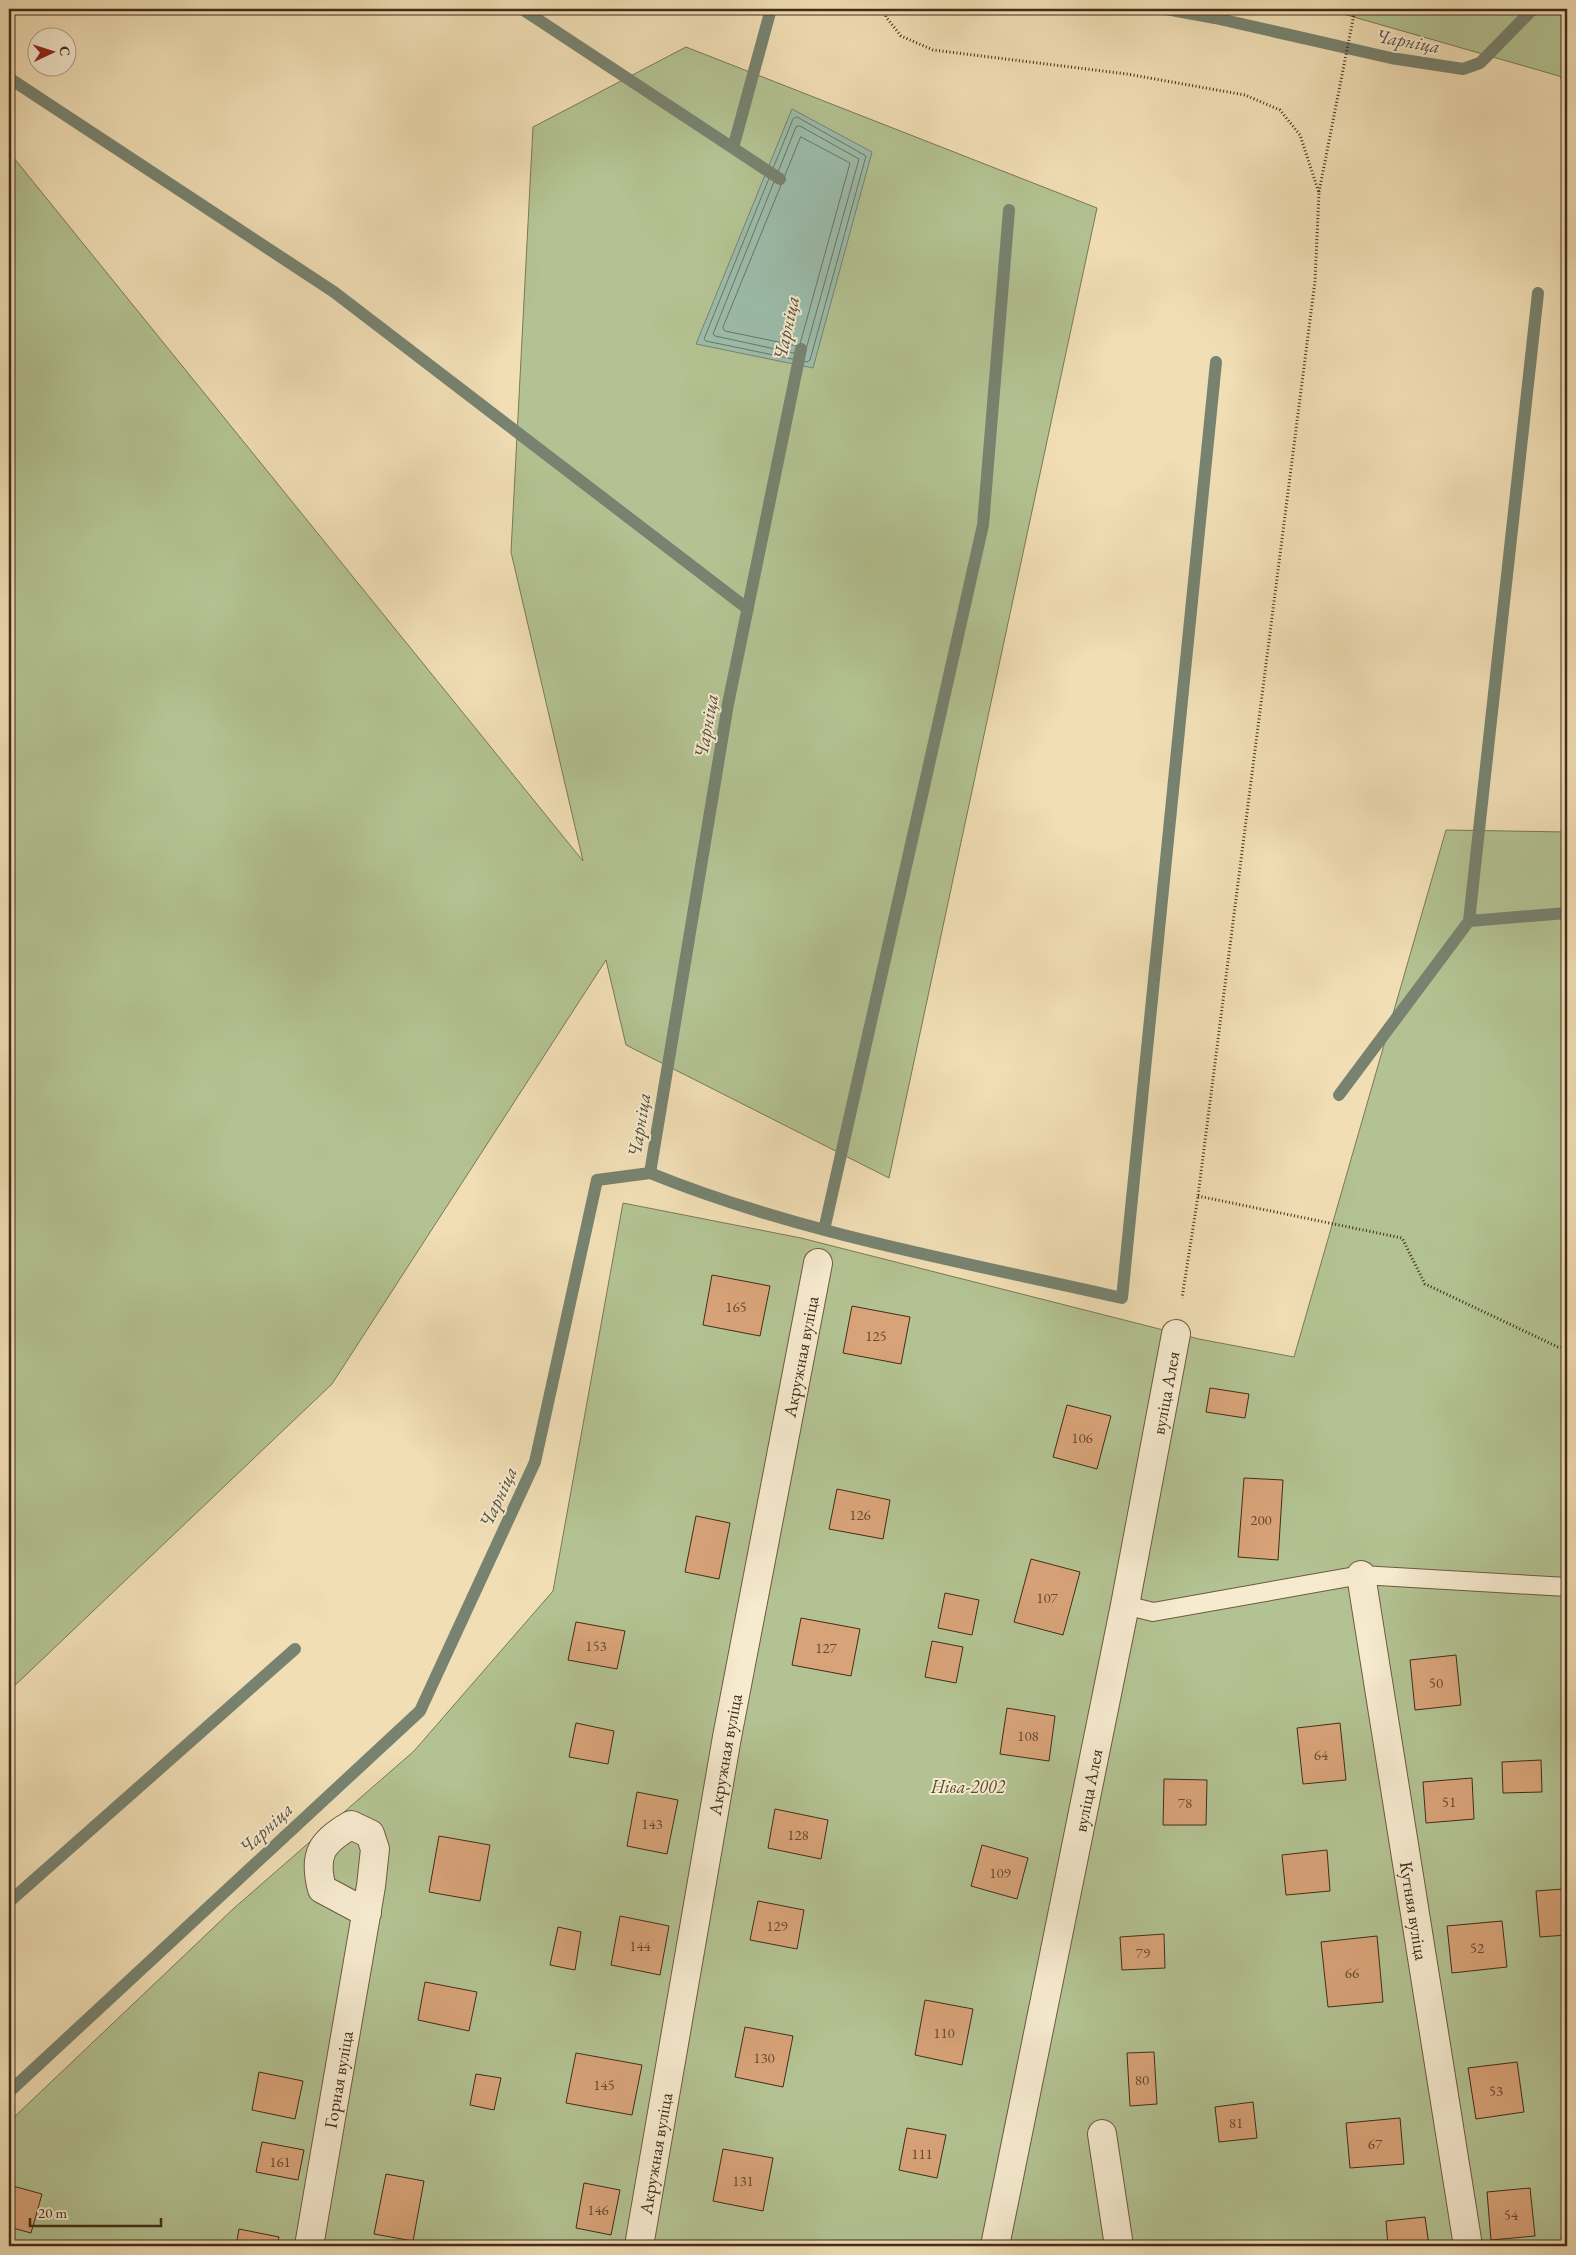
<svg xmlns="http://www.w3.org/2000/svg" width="1576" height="2255" font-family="'EB Garamond',serif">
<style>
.green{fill:#b3c292;stroke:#7a7855}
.water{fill:#9bbcab;stroke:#778370}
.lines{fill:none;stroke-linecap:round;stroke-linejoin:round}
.shore{stroke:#6e7462;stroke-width:1}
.stream{stroke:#778370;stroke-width:12}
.building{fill:#d8a379;stroke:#422d18}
.service-casing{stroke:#6e593f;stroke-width:20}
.minor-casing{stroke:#6e593f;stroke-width:30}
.path{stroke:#422d18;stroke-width:3;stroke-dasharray:1 2.5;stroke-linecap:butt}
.service{stroke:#f6eacf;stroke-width:18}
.minor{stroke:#f6eacf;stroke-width:28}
.labels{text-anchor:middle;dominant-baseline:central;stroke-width:4;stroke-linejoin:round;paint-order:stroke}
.number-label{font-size:15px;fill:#684a30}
.street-label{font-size:18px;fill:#422d18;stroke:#f6eacf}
.park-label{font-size:18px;font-style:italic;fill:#594b30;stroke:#f6eacf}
.water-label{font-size:19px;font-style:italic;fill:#58513d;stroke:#f6eacf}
</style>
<rect width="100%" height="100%" fill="#f1deb5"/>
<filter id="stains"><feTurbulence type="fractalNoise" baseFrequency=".004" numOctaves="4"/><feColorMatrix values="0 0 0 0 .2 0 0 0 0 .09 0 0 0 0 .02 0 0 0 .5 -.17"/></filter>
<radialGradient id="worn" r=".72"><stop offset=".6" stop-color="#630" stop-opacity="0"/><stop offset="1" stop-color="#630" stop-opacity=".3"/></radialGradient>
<path class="green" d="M1326,9H1567V84L1559,76Z
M686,47L1097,208L889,1178L626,1045L606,960L332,1384L9,1691V152L583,861L511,552L533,127Z
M1446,830L1567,832V2246H9V2122L233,1909L414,1751L553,1591L623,1203L801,1238L1199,1339L1294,1357Z"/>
<path class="water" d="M792,109L872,152L813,368L696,344Z"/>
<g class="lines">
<path class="shore" d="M797,117L866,156L810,360L807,362L706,341L704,339L793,119Z
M800,126L859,159L805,353L803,355L715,336L713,334L796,127Z
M801,137L850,163L800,344L798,346L725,331L723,328Z"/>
<path class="stream" d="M522,9L733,148
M771,9L733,148L780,179
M1166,9L1215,18L1391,58L1463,69L1480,63L1533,9
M9,78L334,292L748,609
M1469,921L1538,293
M1339,1095L1469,921L1567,913
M650,1173C800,1234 965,1262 1122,1298L1216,362
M824,1230L983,525L1009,210
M9,1902L295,1649
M9,2092L420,1711L535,1462L597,1180L650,1173L728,704L801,349"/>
</g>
<path class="building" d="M712,1275L770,1286L760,1336L703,1325Z
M852,1306L910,1317L901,1364L843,1353Z
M1210,1388L1249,1394L1245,1418L1206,1412Z
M1067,1405L1111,1416L1097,1469L1053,1457Z
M1244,1478L1283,1480L1278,1560L1238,1557Z
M837,1489L890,1500L883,1539L829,1529Z
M696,1516L730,1523L719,1579L685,1572Z
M1031,1559L1080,1572L1063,1635L1014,1622Z
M945,1593L979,1600L972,1635L938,1628Z
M801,1618L860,1629L851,1676L792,1665Z
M576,1622L625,1631L617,1669L568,1660Z
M932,1641L963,1647L956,1683L925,1677Z
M1456,1655L1461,1705L1415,1710L1410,1660Z
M1007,1708L1055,1716L1049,1761L1000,1754Z
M576,1723L614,1731L608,1764L569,1757Z
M1340,1723L1346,1780L1303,1784L1297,1728Z
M1541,1760L1542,1792L1503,1793L1502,1762Z
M1472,1778L1474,1819L1426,1823L1423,1782Z
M1164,1779L1207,1780L1206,1825H1163Z
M637,1792L678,1800L667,1854L627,1846Z
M775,1809L828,1820L821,1859L768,1848Z
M439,1836L490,1845L480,1901L429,1892Z
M982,1845L1028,1858L1017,1899L971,1886Z
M1327,1850L1330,1891L1286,1895L1282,1855Z
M1563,1889L1567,1935L1540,1937L1536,1891Z
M758,1901L804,1910L797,1949L750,1940Z
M620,1916L669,1926L660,1975L611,1965Z
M1502,1921L1507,1967L1452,1973L1447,1926Z
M558,1927L581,1932L575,1970L550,1965Z
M1164,1934L1165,1968L1122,1970L1120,1937Z
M1377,1936L1383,2002L1328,2007L1321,1942Z
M425,1982L477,1992L469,2031L418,2020Z
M925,2000L973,2009L962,2065L915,2055Z
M745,2027L793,2036L783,2087L735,2077Z
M1154,2052L1157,2104L1130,2106L1127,2053Z
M576,2053L642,2065L632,2115L566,2103Z
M1517,2062L1524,2112L1476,2119L1468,2068Z
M259,2072L303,2081L295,2119L252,2110Z
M476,2074L501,2078L494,2110L470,2105Z
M1253,2102L1257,2138L1219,2142L1215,2107Z
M1400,2118L1404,2164L1350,2168L1346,2123Z
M907,2128L946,2135L937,2178L899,2170Z
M262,2142L304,2150L298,2180L256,2172Z
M723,2149L773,2158L763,2211L713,2201Z
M386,2174L424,2181L413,2241L374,2234Z
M584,2183L620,2190L611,2235L576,2228Z
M9,2185L42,2194L31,2233L9,2227Z
M1530,2188L1535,2236L1491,2240L1487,2192Z
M1425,2217L1429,2246H1388L1386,2221Z
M239,2229L279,2237L277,2246H236Z"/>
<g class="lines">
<g class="service-casing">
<path id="service" d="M1125,1605L1153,1612L1361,1575L1567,1587"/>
</g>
<g class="minor-casing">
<g id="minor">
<path id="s1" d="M1361,1575L1468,2246"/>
<path d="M1102,2134L1119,2246"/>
<path id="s2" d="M309,2246L371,1886L375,1849L370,1834L351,1825C321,1842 313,1855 322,1889L367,1913"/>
<path id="s3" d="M639,2246L727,1737L818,1263"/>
<path id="s4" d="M995,2246L1125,1605L1176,1334"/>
</g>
</g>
<path class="path" d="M884,9L886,17L901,36L933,50L1127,74L1245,95L1280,110L1300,135L1319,193L1315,281L1198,1196L1182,1298
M1319,192L1355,9
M1198,1196L1402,1238L1425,1284L1558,1347H1567"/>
<use href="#service" class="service"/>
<use href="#minor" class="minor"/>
</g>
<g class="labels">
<g class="number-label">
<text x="736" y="1306">165</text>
<text x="876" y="1335">125</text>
<text x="1082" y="1437">106</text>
<text x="860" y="1514">126</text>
<text x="1261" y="1519">200</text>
<text x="1047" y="1597">107</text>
<text x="596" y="1645">153</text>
<text x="826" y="1647">127</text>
<text x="1436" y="1682">50</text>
<text x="1028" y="1735">108</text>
<text x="1321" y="1754">64</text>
<text x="1449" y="1801">51</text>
<text x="1185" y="1802">78</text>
<text x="652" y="1823">143</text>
<text x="798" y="1834">128</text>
<text x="1000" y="1872">109</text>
<text x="777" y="1925">129</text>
<text x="640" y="1945">144</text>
<text x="1477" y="1947">52</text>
<text x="1143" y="1952">79</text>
<text x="1352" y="1972">66</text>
<text x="944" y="2032">110</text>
<text x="764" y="2057">130</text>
<text x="1142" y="2079">80</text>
<text x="604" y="2084">145</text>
<text x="1496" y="2090">53</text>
<text x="1236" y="2122">81</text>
<text x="1375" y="2143">67</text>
<text x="922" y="2153">111</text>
<text x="280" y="2161">161</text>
<text x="743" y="2180">131</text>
<text x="598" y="2209">146</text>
<text x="1511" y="2214">54</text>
</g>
<g class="street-label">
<text stroke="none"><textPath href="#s3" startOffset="904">Акружная вуліца</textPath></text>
<text stroke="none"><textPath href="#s4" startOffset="870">вуліца Алея</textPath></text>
<text stroke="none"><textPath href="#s3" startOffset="499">Акружная вуліца</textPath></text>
<text stroke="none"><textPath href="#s4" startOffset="465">вуліца Алея</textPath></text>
<text stroke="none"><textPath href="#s1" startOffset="340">Кутняя вуліца</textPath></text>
<text stroke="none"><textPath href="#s2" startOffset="169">Горная вуліца</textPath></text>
<text stroke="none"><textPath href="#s3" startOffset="94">Акружная вуліца</textPath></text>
</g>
<g class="park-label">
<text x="968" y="1786">Ніва-2002</text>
</g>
<g class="water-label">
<text transform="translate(1408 41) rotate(10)">Чарніца</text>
<text transform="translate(786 328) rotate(-78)">Чарніца</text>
<text transform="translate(706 726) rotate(-80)">Чарніца</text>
<text transform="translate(639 1125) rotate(-81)">Чарніца</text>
<text transform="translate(498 1497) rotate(-65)">Чарніца</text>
<text transform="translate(266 1828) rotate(-43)">Чарніца</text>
</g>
</g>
<rect width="1576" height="2255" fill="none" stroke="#f1deb5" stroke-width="30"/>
<rect x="10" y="10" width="1556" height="2235" fill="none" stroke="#422d18" stroke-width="2.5"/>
<rect x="15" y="15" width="1546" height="2225" fill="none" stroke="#422d18"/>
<g transform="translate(52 52) rotate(86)"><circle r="24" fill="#f6eacf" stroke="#ae9e86"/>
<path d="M0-4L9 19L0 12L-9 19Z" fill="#8f2418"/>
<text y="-8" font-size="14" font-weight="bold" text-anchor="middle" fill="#422d18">С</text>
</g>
<path d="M30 2218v8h131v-8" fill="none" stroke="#422d18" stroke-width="2.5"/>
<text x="38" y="2218" font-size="15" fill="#422d18" stroke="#f6eacf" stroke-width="4" paint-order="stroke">20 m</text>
<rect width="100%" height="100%" filter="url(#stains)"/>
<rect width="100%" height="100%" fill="url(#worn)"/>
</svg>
